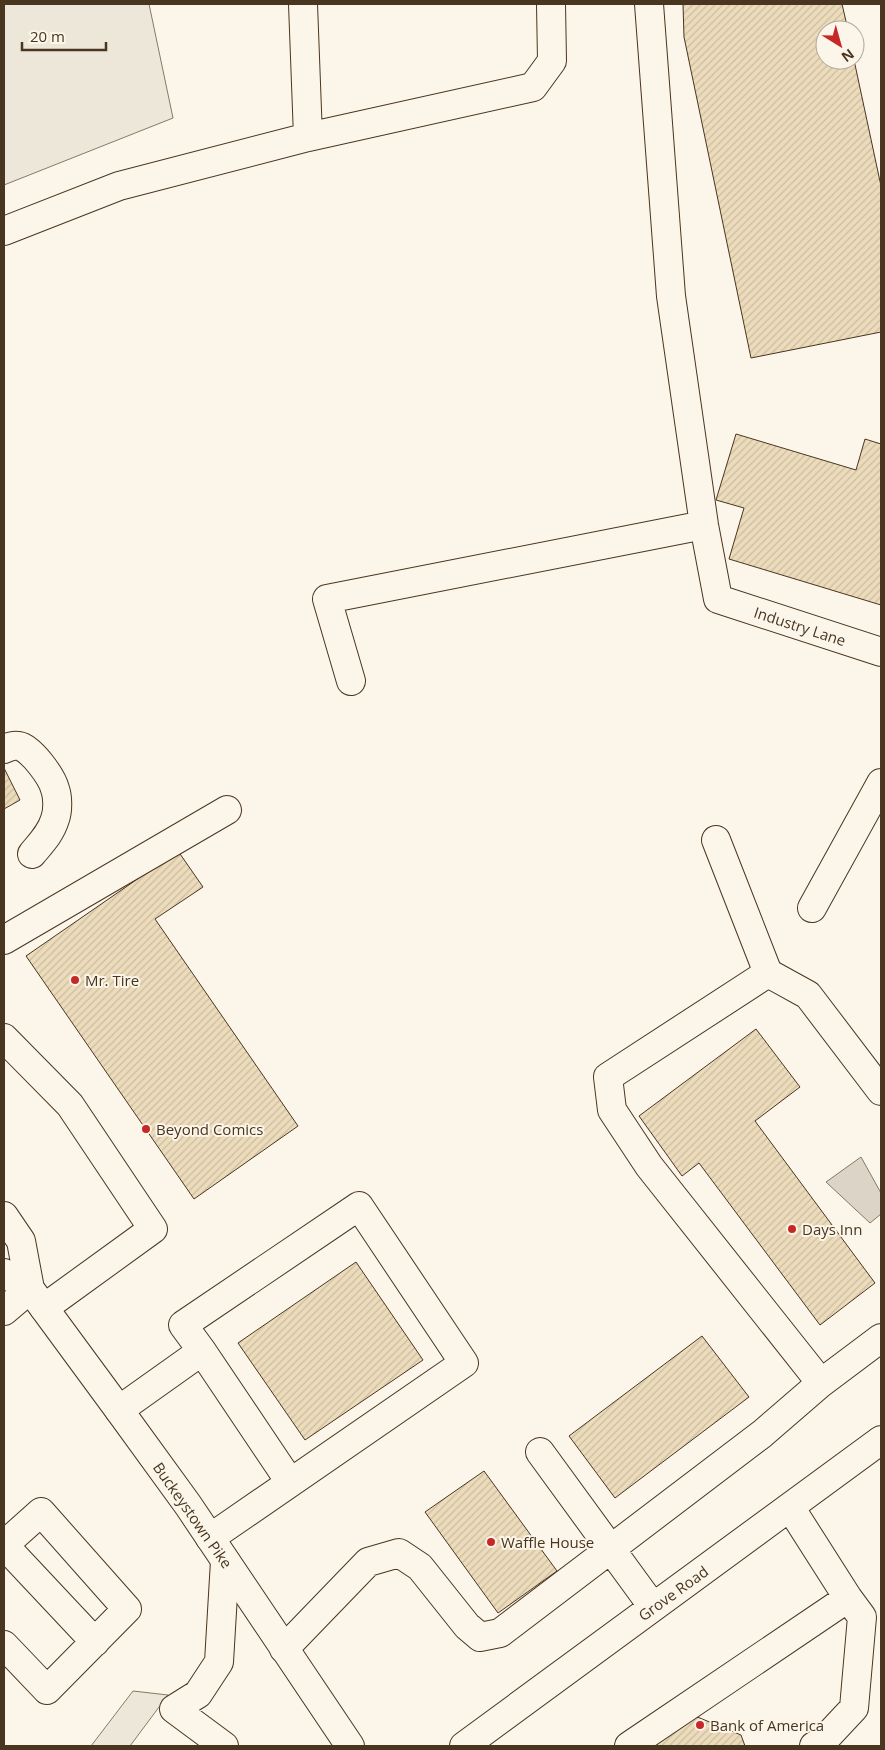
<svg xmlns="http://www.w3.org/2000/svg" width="885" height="1750" font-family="'Open Sans',sans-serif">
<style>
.parking{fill:#ede7d9;stroke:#887966}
.water{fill:#dcd4c6;stroke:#887966}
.building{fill:url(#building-hatch);stroke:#4a3520}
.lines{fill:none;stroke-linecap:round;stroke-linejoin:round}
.minor-casing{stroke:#4a3520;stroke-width:30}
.major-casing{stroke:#4a3520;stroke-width:30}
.minor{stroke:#fbf6e9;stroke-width:28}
.major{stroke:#fbf6e9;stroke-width:28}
.poi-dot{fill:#c62828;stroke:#fbf6e9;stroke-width:2}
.labels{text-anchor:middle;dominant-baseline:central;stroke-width:4;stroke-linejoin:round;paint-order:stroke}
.street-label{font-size:15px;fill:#4a3520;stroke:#fbf6e9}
.poi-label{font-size:15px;fill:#4a3520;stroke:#fbf6e9;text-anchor:start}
</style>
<defs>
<pattern id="building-hatch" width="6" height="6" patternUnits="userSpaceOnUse" patternTransform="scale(1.25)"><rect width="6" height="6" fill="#ecdcbc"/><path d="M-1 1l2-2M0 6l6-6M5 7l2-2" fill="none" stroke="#ccbda1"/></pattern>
</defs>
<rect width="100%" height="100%" fill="#fbf6e9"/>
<path class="parking" d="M4,4H149L173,118L4,185Z
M133,1691L168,1695L130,1746H91Z"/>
<path class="water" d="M861,1157L881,1193V1214L870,1223L826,1182Z"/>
<path class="building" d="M683,4H842L848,30H825V60H854L881,186V332L751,358L684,37Z
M736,434L856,470L865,439L881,444V605L729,559L744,508L716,500Z
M4,768L20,800L4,809Z
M178,851L203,887L155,919L298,1126L194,1199L26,956Z
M756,1029L800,1087L755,1121L875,1283L820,1325L699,1163L682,1176L639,1116Z
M356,1262L423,1360L305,1440L238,1343Z
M702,1336L749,1397L615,1498L569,1436Z
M484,1471L557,1571L498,1613L425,1512Z
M695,1716L741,1735L745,1746H652Z"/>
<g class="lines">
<g class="minor-casing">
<path id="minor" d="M303,4L308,137
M649,4L671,296L704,525L718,599L881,652
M4,231L119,186L308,137L533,87L552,61L551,4
M351,681L327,599L704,525
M4,749C8,747 14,745 19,746C31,748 52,777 55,789C58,797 58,811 55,819C51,833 41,843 32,854
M716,840L768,973L808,995L881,1091
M812,908L881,783
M4,940L227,810
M768,973L608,1077L612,1110L649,1166L821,1383
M4,1038L70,1105L153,1229L44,1308
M4,1311L30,1289
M202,1351L290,1482
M119,1410L202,1351L183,1325L359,1206L464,1363L210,1538
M540,1452L653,1607
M790,1507L848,1598L862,1617L854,1708L825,1739L814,1746
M4,1545L41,1512L127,1609L47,1690L4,1645
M4,1545L95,1642
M284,1649L368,1562L399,1553L420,1567L467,1626L480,1637L500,1633L762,1434L821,1383L881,1338
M224,1746L174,1709L198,1694L219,1662L225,1561
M464,1746L881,1440
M629,1746L848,1598"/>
</g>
<g class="major-casing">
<path id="major" d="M4,1216L21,1241L30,1289
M4,1273L30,1289L119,1410L188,1505L350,1746"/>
</g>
<use href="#minor" class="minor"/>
<use href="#major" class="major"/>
</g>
<g class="poi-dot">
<circle cx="75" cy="980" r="5"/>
<circle cx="146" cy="1129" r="5"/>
<circle cx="792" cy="1229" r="5"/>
<circle cx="491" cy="1542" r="5"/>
<circle cx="700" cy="1725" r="5"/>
</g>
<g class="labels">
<g class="street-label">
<text transform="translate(800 626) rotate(18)">Industry Lane</text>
<text transform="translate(193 1515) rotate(55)">Buckeystown Pike</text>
<text transform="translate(673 1593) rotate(-36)">Grove Road</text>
</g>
<g class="poi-label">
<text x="85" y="980">Mr. Tire</text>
<text x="156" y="1129">Beyond Comics</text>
<text x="802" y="1229">Days Inn</text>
<text x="501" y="1542">Waffle House</text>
<text x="710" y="1725">Bank of America</text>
</g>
</g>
<rect width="885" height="1750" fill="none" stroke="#4a3520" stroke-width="10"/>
<g transform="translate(840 45) rotate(143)"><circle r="24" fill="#fbf6e9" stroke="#b4a999"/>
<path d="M0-4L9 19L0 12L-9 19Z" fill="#c62828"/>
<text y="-8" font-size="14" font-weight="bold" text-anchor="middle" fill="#4a3520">N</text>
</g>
<path d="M22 42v8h84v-8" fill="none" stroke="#4a3520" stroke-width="2.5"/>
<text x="30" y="42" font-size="15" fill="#4a3520" stroke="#fbf6e9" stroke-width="4" paint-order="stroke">20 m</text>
</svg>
